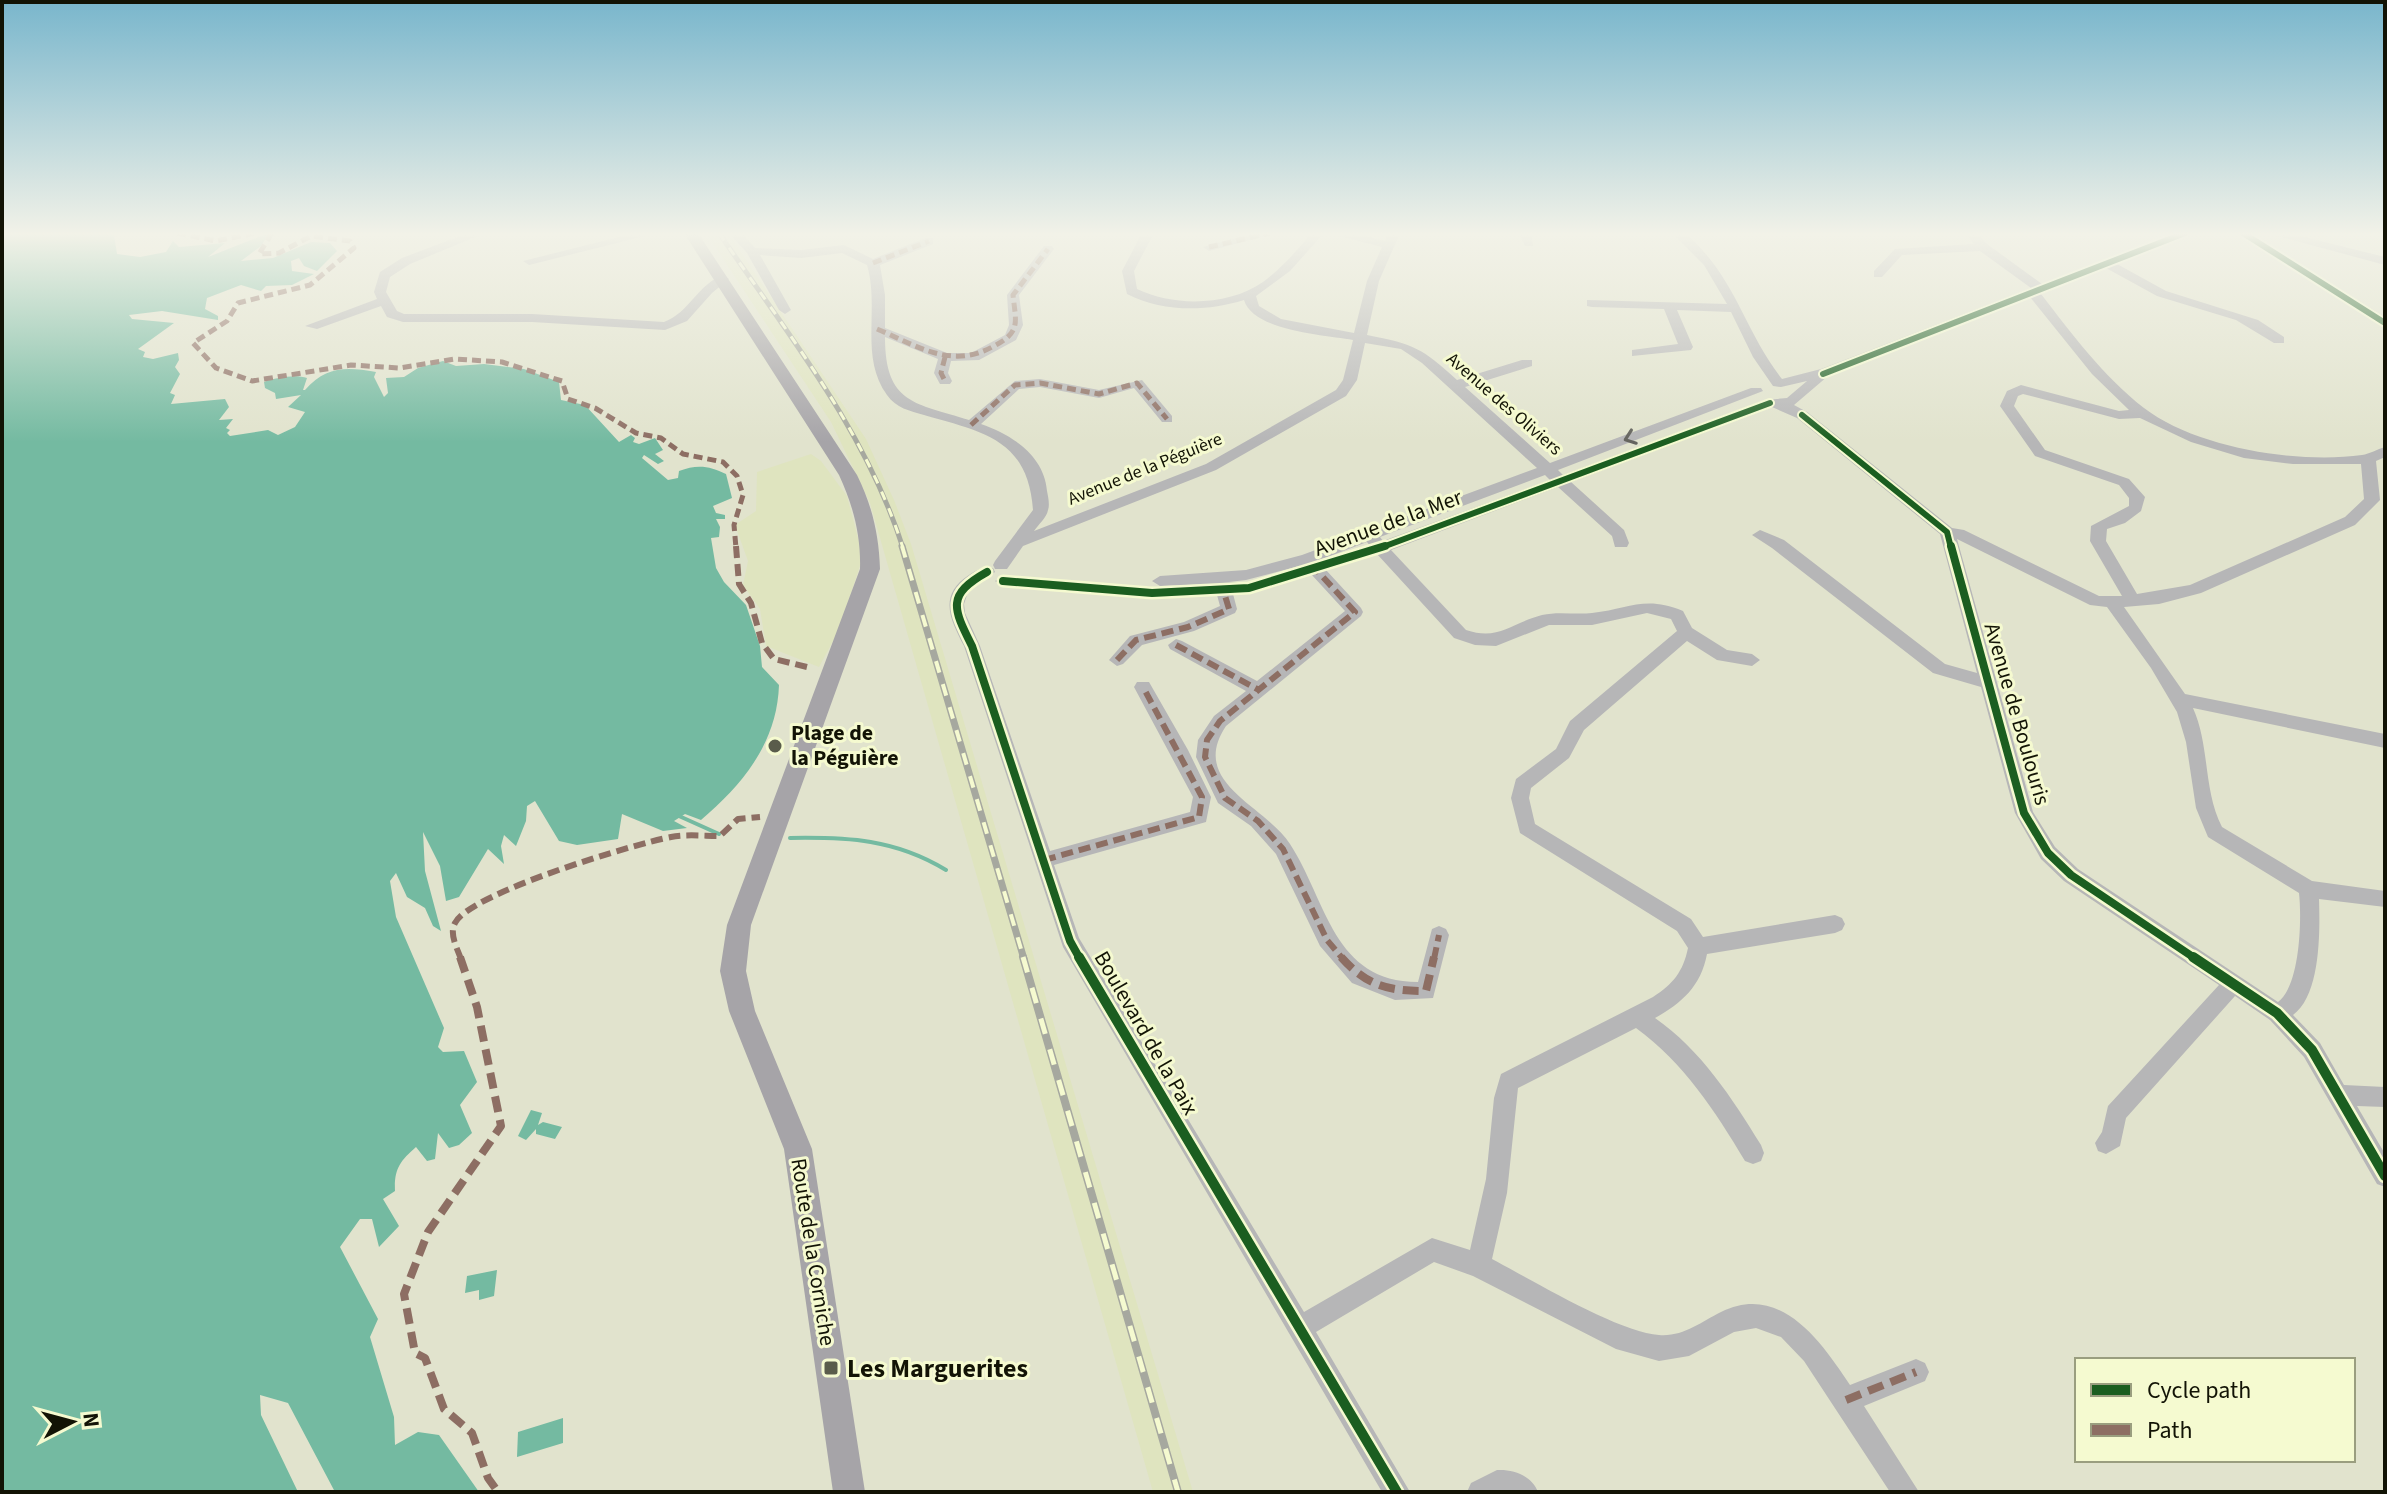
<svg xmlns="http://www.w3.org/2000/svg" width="2387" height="1494" font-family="'Source Sans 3',sans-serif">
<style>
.built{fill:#dfe4bf}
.water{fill:#74baa1}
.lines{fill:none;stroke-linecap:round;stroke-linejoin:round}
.stream{stroke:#74baa1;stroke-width:4}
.minor{fill:#b6b6b7;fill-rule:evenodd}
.major{fill:#a6a4a8;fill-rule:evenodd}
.rail-far2-casing{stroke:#a6a89f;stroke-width:5}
.rail-far1-casing{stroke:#a6a89f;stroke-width:7}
.rail-casing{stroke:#a6a89f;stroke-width:8}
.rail-far2{stroke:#f5fad0;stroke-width:3;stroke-dasharray:9;stroke-linecap:butt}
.rail-far1{stroke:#f5fad0;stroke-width:4;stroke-dasharray:12;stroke-linecap:butt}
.rail{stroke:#f5fad0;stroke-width:5;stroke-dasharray:16;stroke-linecap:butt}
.quiet-far2{stroke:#8d6e63;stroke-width:5;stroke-dasharray:9 5;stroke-linecap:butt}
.quiet-far1{stroke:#8d6e63;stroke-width:6;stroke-dasharray:12 6;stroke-linecap:butt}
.quiet{stroke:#8d6e63;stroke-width:8;stroke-dasharray:16 8;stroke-linecap:butt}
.cycleway-far2-casing{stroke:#f5fad0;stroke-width:10}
.cycleway-far1-casing{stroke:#f5fad0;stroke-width:13}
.cycleway-casing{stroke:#f5fad0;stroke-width:15}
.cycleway-far2{stroke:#1b5e20;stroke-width:6}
.cycleway-far1{stroke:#1b5e20;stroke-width:8}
.cycleway{stroke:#1b5e20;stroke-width:10}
.oneway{stroke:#64645e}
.poi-dot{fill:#5a5c4b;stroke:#f5fad0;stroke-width:3}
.labels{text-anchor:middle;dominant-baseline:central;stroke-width:6;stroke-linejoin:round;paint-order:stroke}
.far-street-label{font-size:18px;fill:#121305;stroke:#f5fad0}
.street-label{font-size:22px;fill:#121305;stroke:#f5fad0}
.poi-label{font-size:22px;font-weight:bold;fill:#121305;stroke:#f5fad0;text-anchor:start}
.near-poi-label{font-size:26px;font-weight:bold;fill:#121305;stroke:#f5fad0;text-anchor:start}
</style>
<rect width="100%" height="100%" fill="#e1e3cd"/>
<path class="built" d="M706,233H728L866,439L894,500L911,544L1193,1492H1153L870,503L831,422Z
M811,454L821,461L847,496L863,557L838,632L819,667L766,646L760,609L743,585L748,561L735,525L756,511L757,472Z"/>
<path class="water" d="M2,233H110L114,235L117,254L140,257L166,252L173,241L179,247L225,243L208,257L269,233L261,246L241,261L273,258L311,242L330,243L337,251L317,271L304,266L299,258L291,261L292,271L314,274L292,285L266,286L261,291L241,285L207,298L205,309L218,316V320L162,311L129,315L132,319L174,323L138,349L145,352L143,357L153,359L178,353L179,360L175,367L180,374L170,393L175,395L171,404L225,399L229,407L219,420L233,419L226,428L230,430L227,433L230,436L268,430L278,435L295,427L305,412L288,407L301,395L276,399L275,393L265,388L264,382C276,378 295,374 307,378L303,390H305C326,366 346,367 376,372L374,377L384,397L388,393L386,378L404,377L418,368L443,361L456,366L484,364L524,369L559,382L561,400L585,405L619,442L631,435L635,438L633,442L639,444L655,438L663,450L655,454L664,461L658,464L644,455L642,458L668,480L678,478L679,471C697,464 710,466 726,474L732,498L713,506L716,513L725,515V519H716L720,527L719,537L711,538L716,568L724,582L746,605L760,646L762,667L779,685C777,743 743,784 701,820L685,814L674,821L687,828L663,831L622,814L618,839L577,845L559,841L535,801L527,806L526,821L516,846L504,835L501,846L504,864L488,849L459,897L446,901L440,866L423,832L425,871L441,931L433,926L425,908L407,897L396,873L390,881L396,917L444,1028L438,1047L443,1052L464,1051L477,1082L460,1105L472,1133L459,1145L449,1148L438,1133L435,1159L427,1161L416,1147C400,1161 394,1169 395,1191L383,1199L399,1226L379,1247L372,1219H360L340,1247L378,1319L370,1337L394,1417L395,1445L418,1432L439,1435L479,1492H335L288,1403L260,1395L261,1415L298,1492H2Z
M531,1110L542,1113L538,1125L543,1122L562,1127L555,1139L536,1134V1129L526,1140L518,1136Z
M497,1270L494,1296L479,1300V1290L465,1293L467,1276Z
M563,1418V1443L517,1457L518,1432Z"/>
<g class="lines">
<path class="stream" d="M679,816L719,834
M790,838C848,837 895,839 946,870"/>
<path class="minor" d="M468,233H485L410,264L390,277L386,292L397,311L404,314H532L664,322C689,313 698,284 723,275L729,279L712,293L687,321L665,330L532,322H403L387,317L381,306L317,329L305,326L377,299L374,292L380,272L402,258Z
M635,233H657L529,265L523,261Z
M729,233H742L755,248L801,250L844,245L873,259L925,238H933V244L880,265L885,295V328L947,353H971L1005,335L1009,325L1007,295L1044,246H1052L1054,249L1019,295L1023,325L1016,340L979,360L951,361L948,373L952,381L950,384H940L934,373L938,359L885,337C885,404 915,403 969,420L1015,381L1040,379L1099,390L1142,380L1172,416V422H1162L1134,388L1099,398L1040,387L1019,389L981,424C1012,435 1044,455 1047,491C1048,496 1050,505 1048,510C1047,517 1038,525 1034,531L1206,464L1336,390L1343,380L1353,340C1325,335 1253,331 1244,300C1205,312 1163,312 1127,294L1122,271L1142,233H1154L1134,271L1137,289C1174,307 1229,306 1263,282C1282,268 1297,250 1312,233H1324L1290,271L1256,296L1259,306L1281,319L1354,333L1367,281L1382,247L1328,233H1351L1385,241L1388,233H1400L1379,281L1367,335C1414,344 1422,348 1457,380L1522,360H1532V366L1465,387L1550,463L1751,388H1761L1763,391L1558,470L1563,475L1765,400L1787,398L1807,381L1781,387L1773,386L1753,357L1731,312L1677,310L1693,347L1691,350L1632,356V350L1678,344L1664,309L1592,307L1587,306V300L1727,304L1704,265L1672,233H1685C1736,277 1743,329 1782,379L1821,369L2031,288L1980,251L1902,255L1882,277H1874V271L1895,249L1974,244L1965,233H1977L1987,244L2042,284L2174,233H2191L2117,264L2166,291L2258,320L2284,337V343H2274L2236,320L2157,296L2106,268L2041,294C2072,334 2103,376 2144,408C2196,448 2298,464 2362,455C2370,454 2377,449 2385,447V457L2376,461L2380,500L2355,525L2201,593L2159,604L2124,607L2185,694L2385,734V748L2193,708C2210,746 2203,790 2222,827L2312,881L2385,891V907L2319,899C2320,930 2321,995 2293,1015L2320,1043L2344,1085L2385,1087V1107L2357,1106L2385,1154V1187L2377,1184L2304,1057L2270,1020L2235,996L2126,1118L2120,1146L2106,1154L2098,1151L2095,1143L2102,1132L2108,1106L2219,985L2064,881L2041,859L2015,813L1981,687L1933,673L1772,548L1752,535L1760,530L1784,540L1945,664L1977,673L1940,534L1797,418L1772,407L1571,482L1624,530L1629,543L1627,547H1615L1612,536L1558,487L1391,550L1466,630C1499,641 1511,623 1542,615C1559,611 1575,615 1592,613C1629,609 1645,595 1683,611L1692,628L1727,650L1752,654L1760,660L1752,666L1717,660L1687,641L1584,730L1569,758L1531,788L1529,798L1535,824L1691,919L1703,937L1835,915L1842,918L1845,924L1842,930L1835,933L1707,954C1701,986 1682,1003 1655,1018C1701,1050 1732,1098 1761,1145L1764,1153L1761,1161L1753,1164L1745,1161C1715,1111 1684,1063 1636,1028L1518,1088L1507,1193L1492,1259C1530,1279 1620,1333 1659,1335C1683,1337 1701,1322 1721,1312C1781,1282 1822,1343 1850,1385L1916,1359L1925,1363L1929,1372L1925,1381L1864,1406L1919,1492H1890L1804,1361L1781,1337L1756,1328L1734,1332L1689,1356L1659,1361L1616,1349L1473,1276L1434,1262L1316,1332L1410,1492H1382L1063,947L964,646C950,619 938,595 969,575C977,570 983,566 993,568L995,572L968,592L964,604L965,613L980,646L1050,851L1190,812L1193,797L1134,687L1137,682H1149L1188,750L1211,797L1206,822L1054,865L1079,938L1304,1312L1432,1238L1470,1250L1486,1179L1494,1098L1501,1074L1653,997C1673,984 1683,972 1688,948L1677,931L1520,833L1511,798L1516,779L1556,749L1570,721L1677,631L1671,619L1647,613L1592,625H1549L1496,646L1475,645L1454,638L1377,554L1326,570L1361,608L1363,612L1361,616L1226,726C1188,783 1265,805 1290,844C1327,901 1333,982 1418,982L1432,929L1439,926L1446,929L1449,935L1433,998L1395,1000L1352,983L1320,946L1276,854L1251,826L1218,803L1196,757L1198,740L1214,716L1246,691L1170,649L1168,645L1176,639L1182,641L1257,681L1345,611L1311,574L1249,594H1233L1237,609L1235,613L1194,631L1142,645L1123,664L1117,666L1109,660L1130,636L1184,622L1220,606L1217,595L1152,599L1003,586L995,581L1003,576L1152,587L1214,584L1160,586L1152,581L1160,576L1246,570L1302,555L1537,468L1422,363L1401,349L1365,343L1357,380L1346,396L1216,470L1023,546L1007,569H995L993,565L995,561L1033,510C1028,439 983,432 924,415C910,411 896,408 887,395C859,356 880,309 867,265L842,253L801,258L760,255L791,310L785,314L779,310L747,253ZM2030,297L2092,374L2129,410L2119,411L2021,385L2007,391L2000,406L2035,456L2119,485L2129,498V506L2091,526L2090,541L2122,596H2099L1964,530L1952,528L1807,412L1794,405L1828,376ZM2023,394L2119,419L2140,418L2191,442L2244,458L2293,464H2361L2364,499L2345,517L2190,585L2137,594L2106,541L2107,529L2125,523L2141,511L2145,497L2129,479L2045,450L2014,406L2018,396ZM1545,475L1550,480L1383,541L1380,537ZM1957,539L2090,605L2107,607L2151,668L2177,712L2186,742L2196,808L2208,837L2299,893C2302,920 2300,986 2278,1002L2078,869L2055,847L2033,812ZM1367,542L1370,546L1317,561ZM1303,565L1249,582H1229L1246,580Z
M1254,233H1276L1209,251L1203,247Z
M1519,233H1531L1533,246H1525Z
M2237,233H2251L2385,317V327Z
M2267,233H2288L2385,257V265Z
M1497,1470C1514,1469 1532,1476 1538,1492H1467L1471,1483Z"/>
<path class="major" d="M684,233H698L857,475C872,505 879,535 880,569L751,925L746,971L755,1011L812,1149L865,1492H833L784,1149L729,1011L720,971L727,925L860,569C861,535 853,505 839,475Z"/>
<g class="rail-far2-casing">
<path id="rail-far2" d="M719,233C787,333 866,431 903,548"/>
</g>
<g class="rail-far1-casing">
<path id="rail-far1" d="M902,546L1024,959"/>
</g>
<g class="rail-casing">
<path id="rail" d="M1023,957L1178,1492"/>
</g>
<use href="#rail-far2" class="rail-far2"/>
<use href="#rail-far1" class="rail-far1"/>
<use href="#rail" class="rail"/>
<path class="quiet-far2" d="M177,233L216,241L255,233
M272,233L259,254L279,253L311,236L350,241L354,248L310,285L238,303L227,321L193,343L216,368L252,381L351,365L399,368L455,359L502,362L562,381L568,399L595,408L636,433L661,438L683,454L723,462L737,476L743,495L734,525L736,548
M1209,247L1270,233
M873,263L929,241
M877,329C918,346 951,370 994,346C1021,332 1016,323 1013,295L1048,249
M945,357L941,373L945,381
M971,425L1015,385L1040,383L1099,394L1137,383L1167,419"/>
<path class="quiet-far1" d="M736,546L739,584L751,603L762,643L774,659L807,667
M1311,564L1355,612L1220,721L1207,740L1205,757L1225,798L1258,821L1283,849L1327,940L1343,959
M1176,645L1259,690
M1117,660L1136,640L1188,627L1229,609L1222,586
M1044,860L1199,817L1202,797L1143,687
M461,959C457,948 449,934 455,923C470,893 634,844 671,837C686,834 704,836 720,836L738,819L760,817
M1434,959L1439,935"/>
<path class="quiet" d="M460,957L477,1007L501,1126L428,1232L404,1294L415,1353L425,1358L444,1409L472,1433L488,1478L498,1492
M1341,957C1367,986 1388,991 1426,991L1434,957
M1846,1400L1916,1372"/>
<g class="cycleway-far2-casing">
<path id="cycleway-far2" d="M2243,233L2385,323
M1823,374L2185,233
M1802,415L1947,532L1951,548
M1380,548L1770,403"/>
</g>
<g class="cycleway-far1-casing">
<path id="cycleway-far1" d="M1951,546L2024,813L2048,853L2071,875L2196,959
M987,572C946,595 953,608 972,646L1070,941L1080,959
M1003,581L1152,593L1249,588L1385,546"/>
</g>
<g class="cycleway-casing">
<path id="cycleway" d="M1079,957L1397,1492
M2193,957L2277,1013L2312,1050L2385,1176"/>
</g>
<use href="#cycleway-far2" class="cycleway-far2"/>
<use href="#cycleway-far1" class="cycleway-far1"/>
<use href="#cycleway" class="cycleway"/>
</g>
<defs><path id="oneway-chevron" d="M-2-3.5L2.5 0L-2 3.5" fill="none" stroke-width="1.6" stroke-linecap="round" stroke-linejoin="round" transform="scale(2)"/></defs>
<use class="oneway" href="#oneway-chevron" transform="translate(1630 438) rotate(160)"/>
<linearGradient id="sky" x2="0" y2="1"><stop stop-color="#79b6cc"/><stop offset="0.53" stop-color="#f2f2e8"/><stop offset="1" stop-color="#f2f2e8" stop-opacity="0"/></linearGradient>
<rect width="2387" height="442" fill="url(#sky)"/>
<g class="poi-dot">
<circle cx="775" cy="746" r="8"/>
<rect x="823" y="1360" width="16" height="16" rx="4"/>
</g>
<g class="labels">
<g class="far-street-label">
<text transform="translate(1504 404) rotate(41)">Avenue des Oliviers</text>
<text transform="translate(1145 469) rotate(-22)">Avenue de la Péguière</text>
</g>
<g class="street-label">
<text transform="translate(1388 523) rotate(-20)">Avenue de la Mer</text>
<text transform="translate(2017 714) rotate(74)">Avenue de Boulouris</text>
<text transform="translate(1146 1033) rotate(60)">Boulevard de la Paix</text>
<text transform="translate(813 1252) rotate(81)">Route de la Corniche</text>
</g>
<g class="poi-label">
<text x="791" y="733">Plage de<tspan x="791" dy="25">la Péguière</tspan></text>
</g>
<g class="near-poi-label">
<text x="847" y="1368">Les Marguerites</text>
</g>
</g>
<rect width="2387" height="1494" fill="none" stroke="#121305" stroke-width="8"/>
<rect x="2075" y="1358" width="280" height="104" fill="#f5fad0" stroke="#9a9e7f" stroke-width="2"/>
<rect x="2091" y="1384" width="40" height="12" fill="#1b5e20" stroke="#9a9e7f" stroke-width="2"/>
<text x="2147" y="1398" font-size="24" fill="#121305">Cycle path</text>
<rect x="2091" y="1424" width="40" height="12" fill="#8d6e63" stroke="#9a9e7f" stroke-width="2"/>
<text x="2147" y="1438" font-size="24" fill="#121305">Path</text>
<g transform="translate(72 1422) rotate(84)" stroke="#f5fad0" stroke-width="6" paint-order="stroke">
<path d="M0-6L14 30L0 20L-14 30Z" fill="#121305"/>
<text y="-12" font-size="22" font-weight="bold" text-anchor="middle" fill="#121305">N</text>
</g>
</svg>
